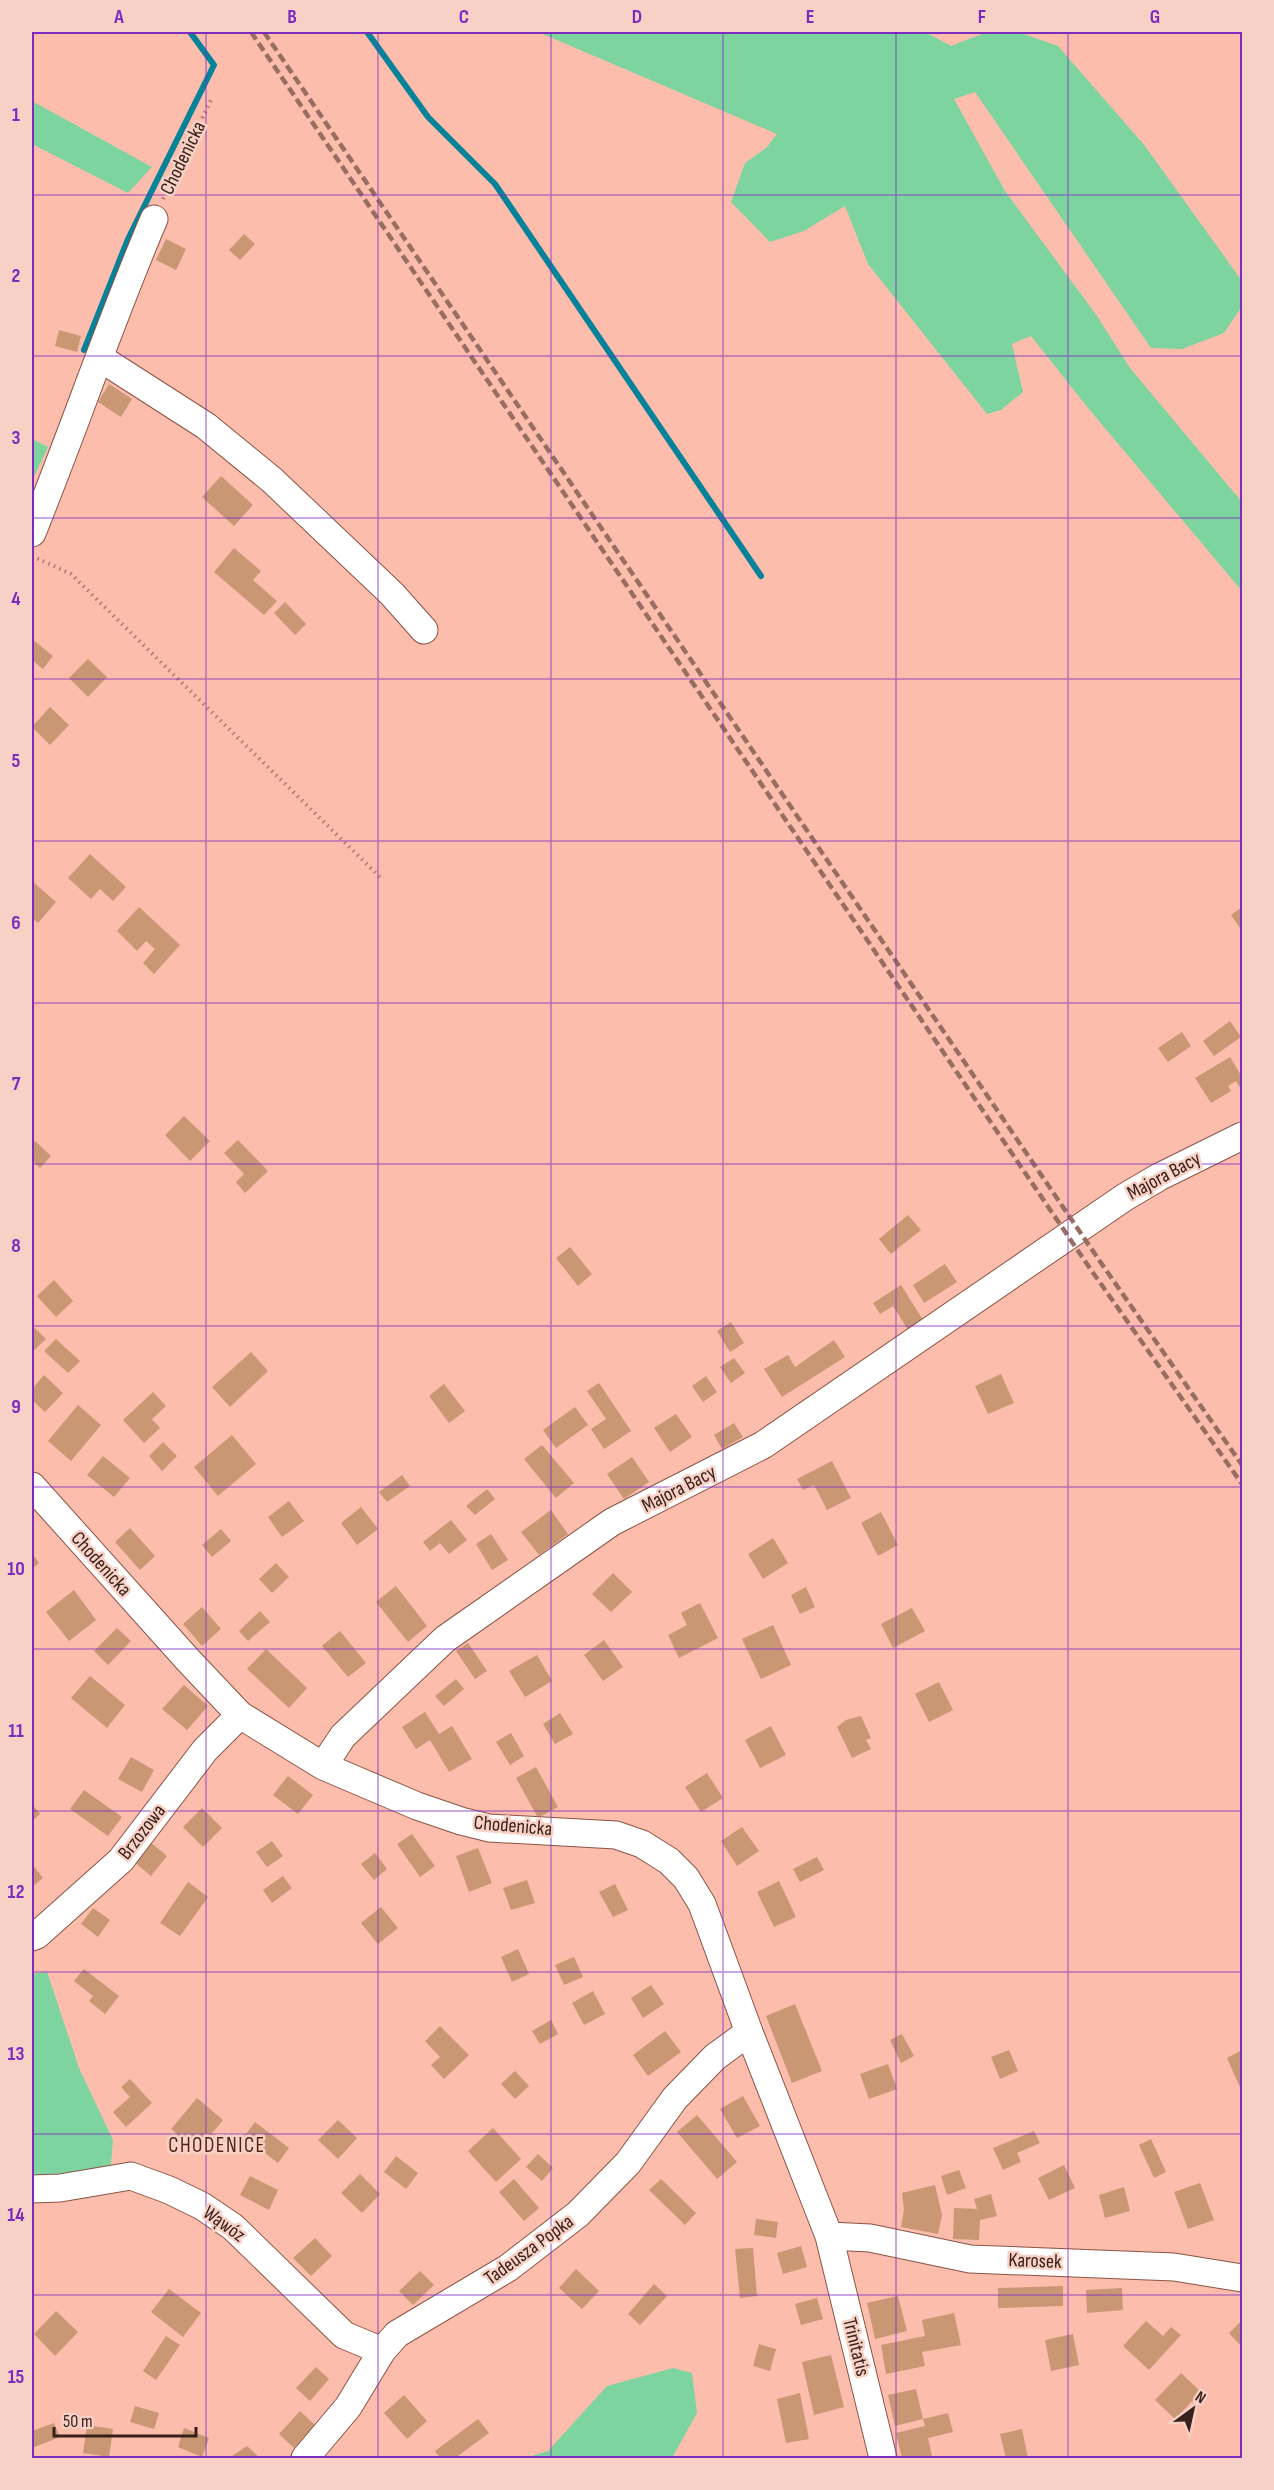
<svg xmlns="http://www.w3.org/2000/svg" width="1274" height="2490" font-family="'Sofia Sans Condensed',sans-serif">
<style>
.green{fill:#7ed49f}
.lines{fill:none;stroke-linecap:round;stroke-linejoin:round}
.stream{stroke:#078399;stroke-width:6}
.building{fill:#c99774}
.minor-casing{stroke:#8a5445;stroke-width:29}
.path{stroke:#aa7c6f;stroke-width:4;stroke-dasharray:1.5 4.5;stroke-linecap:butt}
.minor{stroke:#fff;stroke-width:27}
.rail{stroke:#986d62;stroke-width:4.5;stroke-dasharray:9 4.5;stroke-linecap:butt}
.grid{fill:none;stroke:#7b2cbf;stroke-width:1.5;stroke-opacity:0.55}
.labels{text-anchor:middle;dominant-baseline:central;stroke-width:5;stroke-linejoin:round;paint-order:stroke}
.street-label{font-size:20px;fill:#39211b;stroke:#f8d1c6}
.neighbourhood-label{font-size:21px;letter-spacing:1.5px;fill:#532215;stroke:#f8d1c6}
.neatline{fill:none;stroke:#7b2cbf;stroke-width:2}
.grid-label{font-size:20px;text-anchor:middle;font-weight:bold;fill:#7b2cbf}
</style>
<rect width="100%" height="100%" fill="#fcbdac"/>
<path class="green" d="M538,32H925L951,46L987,32H1018L1058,46L1145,146L1242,281V306L1224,333L1182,349L1151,348L975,92L954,99L1005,191L1097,316L1130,368L1242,502V591L1088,408L1031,336L1012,344L1023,392L1001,410L987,414L868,264L845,206L804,231L770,242L731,202L745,163L767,147L777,134Z
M32,101L152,167L128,193L32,144Z
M32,439L48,447L32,481Z
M47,1972L79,2068L113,2140L110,2175L32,2178V1974Z
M673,2368L692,2373L697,2413L672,2458H525L548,2451L607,2386Z"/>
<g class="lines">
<path class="stream" d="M367,32L428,117L495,184L761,576
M84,350L128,239L214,65L190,32"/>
</g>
<path class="building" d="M244,234L255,244L240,260L229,250Z
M166,239L186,249L176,270L156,260Z
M59,330L81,336L77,352L55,346Z
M109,384L132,399L121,417L98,402Z
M221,476L253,505L234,526L202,497Z
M234,548L261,571L253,580L277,601L264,615L214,572Z
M285,602L306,624L295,635L274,613Z
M32,639L53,656L43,669L32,660Z
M88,659L107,677L88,697L69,678Z
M50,707L69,725L50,745L32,727Z
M90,854L126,887L113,901L100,889L91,899L68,878Z
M32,881L56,902L38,923L32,918Z
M139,907L180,945L154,974L143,963L155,949L146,941L137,951L117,931Z
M1242,907V931L1231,915Z
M1230,1021L1241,1037L1214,1056L1203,1041Z
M1182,1032L1191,1046L1168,1062L1158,1048Z
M1230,1057L1242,1077V1091L1236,1081L1228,1086L1231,1091L1211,1103L1195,1078Z
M184,1116L210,1141L190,1161L165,1135Z
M238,1140L268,1171L245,1193L236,1182L244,1174L224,1153Z
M35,1141L51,1156L40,1168L32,1160V1145Z
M908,1215L921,1230L891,1254L879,1239Z
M570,1247L592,1274L578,1286L556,1258Z
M945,1264L957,1282L924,1303L913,1285Z
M54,1280L73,1301L56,1317L37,1296Z
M901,1285L925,1323L910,1333L893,1306L880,1314L873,1303Z
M731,1322L744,1343L730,1352L717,1331Z
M35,1328L46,1339L32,1352V1332Z
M56,1339L80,1361L68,1373L44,1351Z
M834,1340L845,1357L782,1397L764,1369L788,1355L795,1367Z
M251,1352L268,1371L230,1407L212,1387Z
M734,1358L745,1373L731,1383L720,1367Z
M1001,1374L1014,1403L988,1414L975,1386Z
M44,1375L63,1393L45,1412L32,1400V1389Z
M706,1376L717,1392L703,1402L692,1386Z
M599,1383L631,1431L604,1449L591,1429L606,1419L587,1391Z
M444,1384L465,1411L449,1423L429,1396Z
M153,1392L166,1406L152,1419L160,1428L144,1443L123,1420Z
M78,1405L101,1425L71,1461L48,1441Z
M575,1407L588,1425L556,1448L543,1430Z
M676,1414L692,1437L670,1452L654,1428Z
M734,1423L743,1437L722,1449L714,1435Z
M232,1435L256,1464L218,1496L194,1467Z
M163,1442L177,1456L162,1471L149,1456Z
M542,1445L574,1483L556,1498L524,1459Z
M103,1456L130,1478L114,1497L87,1475Z
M632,1457L649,1482L624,1499L607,1474Z
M832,1461L851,1498L827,1510L814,1485L803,1490L797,1479Z
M402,1475L410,1486L387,1502L379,1492Z
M487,1489L495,1499L475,1515L466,1506Z
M289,1501L304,1521L282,1537L268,1517Z
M361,1507L378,1529L357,1545L341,1523Z
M551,1510L568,1534L539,1555L521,1532Z
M881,1512L898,1545L878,1556L861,1523Z
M451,1520L467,1540L449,1554L440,1543L430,1551L423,1542Z
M130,1528L155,1556L140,1570L115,1542Z
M221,1529L231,1541L212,1557L202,1545Z
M491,1534L508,1560L492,1570L476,1544Z
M773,1538L788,1563L763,1579L748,1554Z
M32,1553L39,1563L32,1569Z
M276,1563L289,1577L272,1593L259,1579Z
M613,1573L632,1592L611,1612L592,1594Z
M396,1586L427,1626L408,1642L376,1602Z
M806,1587L815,1607L800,1614L791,1595Z
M74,1590L96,1620L69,1641L46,1612Z
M700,1603L718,1638L679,1658L668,1635L687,1625L681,1613Z
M202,1607L221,1629L202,1646L183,1624Z
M912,1608L925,1631L893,1648L881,1624Z
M260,1611L270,1622L248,1641L239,1631Z
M773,1625L791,1665L761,1679L742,1639Z
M117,1628L131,1641L108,1665L94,1651Z
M340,1631L366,1663L348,1677L322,1646Z
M604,1640L623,1667L603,1681L584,1655Z
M468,1643L487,1671L475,1679L456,1651Z
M266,1649L307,1688L289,1708L247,1669Z
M537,1655L552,1681L525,1697L509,1671Z
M90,1676L125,1705L107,1728L71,1698Z
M456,1679L464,1689L444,1706L435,1696Z
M939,1682L953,1710L929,1722L915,1694Z
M184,1685L208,1706L187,1730L162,1709Z
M425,1712L439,1734L452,1726L472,1759L449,1772L430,1740L416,1749L402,1727Z
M560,1713L573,1734L555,1744L543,1724Z
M861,1716L871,1738L866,1740L871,1749L852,1758L837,1727L846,1720Z
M771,1726L786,1755L760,1768L745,1740Z
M511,1733L524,1756L510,1765L496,1742Z
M131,1757L154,1770L142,1792L118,1779Z
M536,1767L558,1807L538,1818L516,1778Z
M707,1773L723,1798L701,1812L685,1787Z
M288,1776L313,1795L298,1814L273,1795Z
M84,1790L122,1817L108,1836L70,1809Z
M32,1804L40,1814L32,1821Z
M202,1808L222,1828L203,1847L183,1827Z
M742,1827L759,1851L737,1866L721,1841Z
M412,1834L435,1866L420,1877L397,1844Z
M149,1841L167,1856L151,1876L133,1861Z
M272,1841L283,1856L267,1867L256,1852Z
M478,1848L492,1883L469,1892L456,1856Z
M375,1853L387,1869L374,1880L361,1864Z
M817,1857L824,1870L800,1882L793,1869Z
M32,1864L43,1878L32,1887Z
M283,1876L292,1888L272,1903L263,1890Z
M527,1880L535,1903L511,1910L503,1888Z
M779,1881L796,1917L774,1927L757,1892Z
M188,1882L208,1897L180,1936L160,1923Z
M615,1884L628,1910L613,1917L599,1892Z
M381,1907L398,1928L378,1944L361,1923Z
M93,1908L110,1920L98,1937L81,1924Z
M518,1949L529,1974L512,1982L501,1957Z
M574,1957L583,1977L564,1985L555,1965Z
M84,1969L119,1996L105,2014L89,2001L93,1996L74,1981Z
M651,1985L664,2004L643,2018L631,1998Z
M593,1991L605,2014L584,2025L572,2003Z
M795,2004L822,2071L792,2083L766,2016Z
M551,2020L558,2034L540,2044L532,2031Z
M440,2026L469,2055L444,2079L431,2065L440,2057L425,2041Z
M665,2031L681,2052L648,2076L633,2055Z
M902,2034L914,2056L901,2063L890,2040Z
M1009,2050L1018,2071L1000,2079L991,2057Z
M1242,2050V2092L1227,2058Z
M888,2064L897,2089L869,2099L860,2074Z
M515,2071L529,2086L515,2099L501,2084Z
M130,2079L152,2103L126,2127L113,2112L130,2097L121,2087Z
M743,2096L760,2126L737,2138L720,2109Z
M197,2098L223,2120L197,2151L171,2129Z
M697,2115L737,2162L717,2179L677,2132Z
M338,2120L357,2138L338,2159L318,2140Z
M255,2122L289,2148L278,2163L244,2137Z
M493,2128L521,2159L496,2182L468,2151Z
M1034,2131L1040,2143L1017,2153L1021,2162L1003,2170L993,2148Z
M1151,2139L1166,2172L1154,2178L1139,2145Z
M538,2154L553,2168L542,2181L526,2167Z
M396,2156L418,2173L406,2189L384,2172Z
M1064,2165L1075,2188L1049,2200L1038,2178Z
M959,2170L966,2188L947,2195L941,2176Z
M360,2174L380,2194L362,2213L341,2193Z
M250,2176L278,2190L269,2210L240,2195Z
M514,2179L539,2208L524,2221L499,2192Z
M661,2179L696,2213L685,2225L649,2190Z
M1200,2183L1214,2220L1188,2229L1174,2192Z
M935,2185L942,2215L938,2234L901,2227L904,2210L902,2193Z
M1124,2187L1130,2211L1105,2218L1099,2195Z
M991,2194L997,2216L980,2220L979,2240L953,2239L954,2208L977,2209L974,2199Z
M756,2219L778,2222L776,2238L754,2235Z
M315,2238L332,2256L311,2276L293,2258Z
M801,2246L807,2267L783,2274L777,2253Z
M753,2248L757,2296L740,2298L735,2249Z
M576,2269L599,2291L582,2309L559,2288Z
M420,2271L434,2285L413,2305L399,2291Z
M654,2284L667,2296L640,2325L628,2314Z
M1063,2286V2306L998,2308V2288Z
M1122,2288L1123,2310L1087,2313L1086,2290Z
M169,2289L201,2313L183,2337L151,2312Z
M898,2296L907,2331L875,2339L867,2303Z
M817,2298L823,2319L801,2325L795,2304Z
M56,2311L78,2332L55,2356L34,2334Z
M954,2313L961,2345L922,2352L925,2366L886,2374L881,2345L925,2336L922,2320Z
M1242,2320V2347L1229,2333Z
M1146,2321L1163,2336L1171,2327L1181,2335L1149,2370L1123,2346Z
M1073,2334L1079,2365L1051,2371L1045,2340Z
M166,2336L180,2345L156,2380L143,2371Z
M759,2344L776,2349L770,2371L753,2366Z
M831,2355L844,2407L814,2415L802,2362Z
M316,2367L329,2379L310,2401L296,2388Z
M1181,2373L1201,2392L1175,2419L1155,2400Z
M916,2389L923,2419L895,2426L888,2395Z
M800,2393L809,2439L786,2443L777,2399Z
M404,2395L427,2421L407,2439L384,2413Z
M135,2406L159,2413L154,2429L130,2422Z
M300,2411L315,2425L294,2448L279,2434Z
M948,2413L953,2432L928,2438L932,2456L902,2458L896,2433L925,2426L923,2419Z
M478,2419L489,2433L455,2458H440L435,2451Z
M54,2423L60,2437L32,2448V2431Z
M87,2425L113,2429L109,2457L83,2453Z
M184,2428L209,2438L202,2457L178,2447Z
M1022,2429L1028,2458H1006L1000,2434Z
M247,2446L260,2458H230L232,2456Z"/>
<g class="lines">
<g class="minor-casing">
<path id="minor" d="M100,358L206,426L272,480L392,594L424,630
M32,533C74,429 110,322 154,219
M32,1486L188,1660L240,1715L323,1766L417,1806L461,1821L489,1828L616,1835L642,1844L669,1861L686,1878L702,1904L749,2032L829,2236L883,2458
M323,1766L343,1736L445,1639L612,1522L763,1445L1125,1197L1159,1177L1242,1136
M32,1937L37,1935L121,1860L205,1750L240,1715
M32,2189L60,2188L131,2176L169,2190L202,2206L233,2227L344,2335L382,2351
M829,2236L870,2238L970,2259L1174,2267L1242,2278
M305,2458L348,2407L382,2351L397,2334L508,2268L578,2214L628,2163L675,2098L715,2057L749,2032"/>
</g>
<path class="path" d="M163,199L212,98
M32,556L71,574L381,878"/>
<use href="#minor" class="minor"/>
<path class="rail" d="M251,32L1089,1267L1242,1484
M264,32L1099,1260L1242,1465"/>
</g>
<path class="grid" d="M206,32V2458M378,32V2458M551,32V2458M723,32V2458M896,32V2458M1068,32V2458M32,195H1242M32,356H1242M32,518H1242M32,679H1242M32,841H1242M32,1003H1242M32,1164H1242M32,1326H1242M32,1487H1242M32,1649H1242M32,1811H1242M32,1972H1242M32,2134H1242M32,2295H1242"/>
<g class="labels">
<g class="street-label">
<text transform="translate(183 158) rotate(-64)">Chodenicka</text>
<text transform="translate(1164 1176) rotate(-28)">Majora Bacy</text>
<text transform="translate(679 1489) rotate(-27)">Majora Bacy</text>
<text transform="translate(101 1564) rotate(48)">Chodenicka</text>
<text transform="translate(513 1826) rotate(5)">Chodenicka</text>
<text transform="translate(142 1832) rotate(-52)">Brzozowa</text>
<text transform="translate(224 2224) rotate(36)">Wąwóz</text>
<text transform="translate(529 2250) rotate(-36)">Tadeusza Popka</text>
<text transform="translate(1035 2261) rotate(2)">Karosek</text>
<text transform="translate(856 2347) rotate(76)">Trinitatis</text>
</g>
<g class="neighbourhood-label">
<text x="217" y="2145">CHODENICE</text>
</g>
</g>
<rect width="1274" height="2490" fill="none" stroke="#f8d1c6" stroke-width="66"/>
<g transform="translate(1193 2409) rotate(33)" stroke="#f8d1c6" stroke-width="4.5" paint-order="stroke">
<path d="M0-4.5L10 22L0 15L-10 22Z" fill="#39211b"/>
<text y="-9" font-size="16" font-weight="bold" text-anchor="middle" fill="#39211b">N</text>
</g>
<path d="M54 2427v9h142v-9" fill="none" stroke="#39211b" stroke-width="3"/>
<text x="63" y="2427" font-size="18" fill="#39211b" stroke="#f8d1c6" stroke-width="4.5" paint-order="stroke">50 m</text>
<rect x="33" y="33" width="1208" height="2424" class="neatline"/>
<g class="grid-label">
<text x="119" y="23">A</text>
<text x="292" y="23">B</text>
<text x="464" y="23">C</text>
<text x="637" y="23">D</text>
<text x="810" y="23">E</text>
<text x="982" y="23">F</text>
<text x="1155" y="23">G</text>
<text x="16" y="121">1</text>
<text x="16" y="282">2</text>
<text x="16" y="444">3</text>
<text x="16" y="605">4</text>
<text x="16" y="767">5</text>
<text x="16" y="929">6</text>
<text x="16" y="1090">7</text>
<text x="16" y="1252">8</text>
<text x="16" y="1413">9</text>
<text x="16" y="1575">10</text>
<text x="16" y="1737">11</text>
<text x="16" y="1898">12</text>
<text x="16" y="2060">13</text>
<text x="16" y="2221">14</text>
<text x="16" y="2383">15</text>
</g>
</svg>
